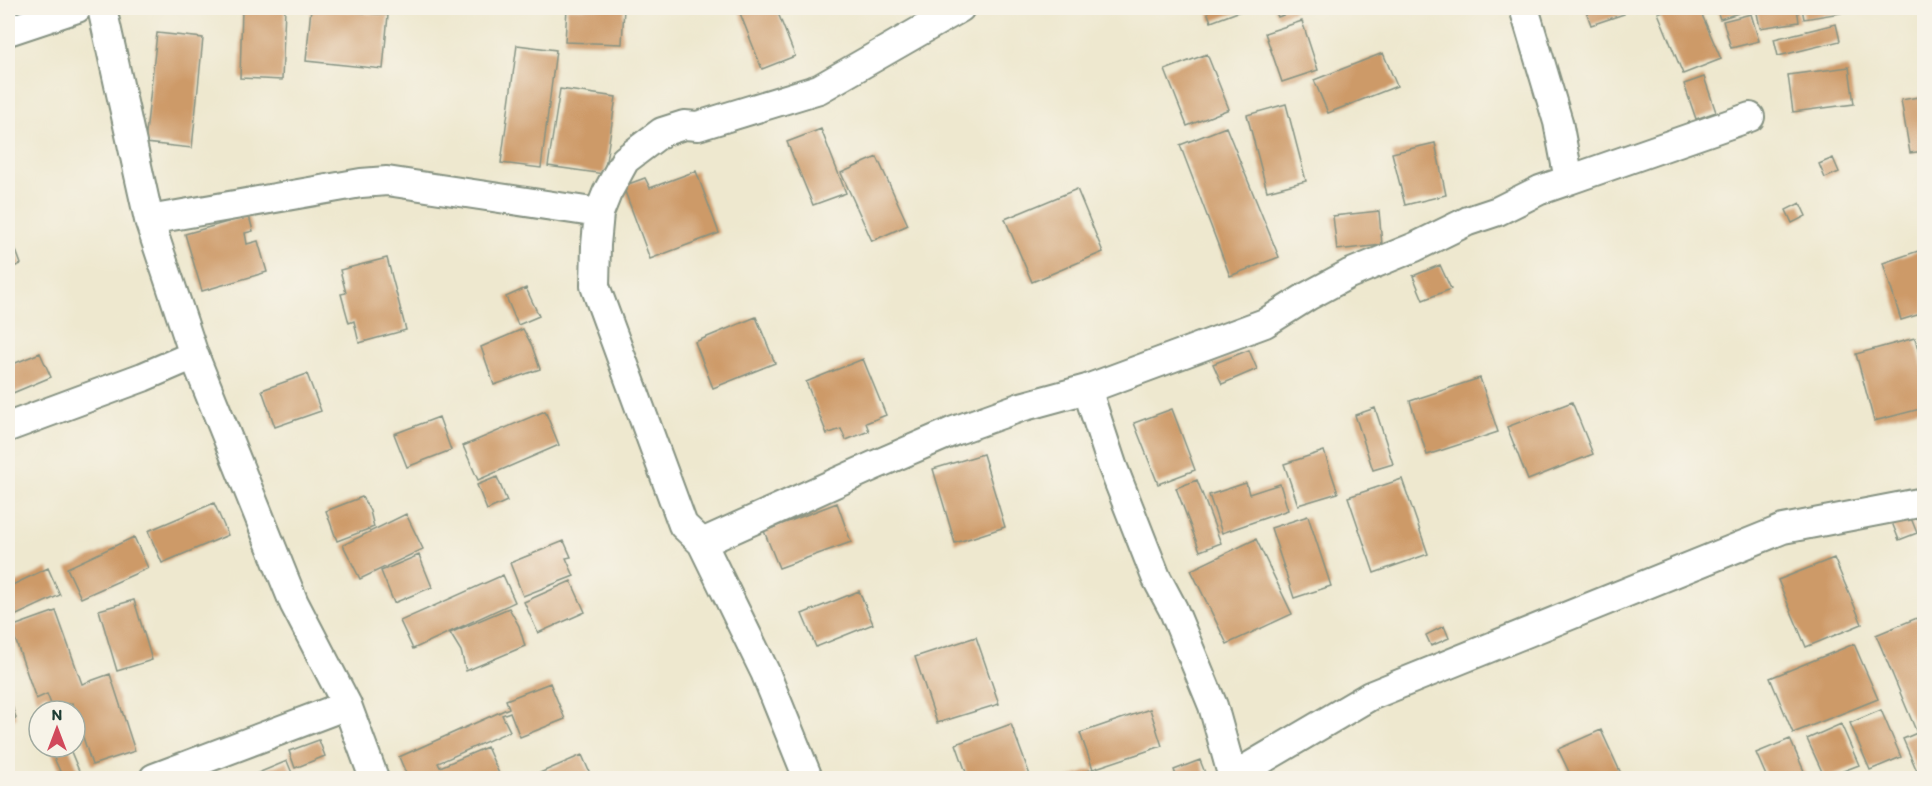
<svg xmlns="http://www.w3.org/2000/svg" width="1932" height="786" font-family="Itim,sans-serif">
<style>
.building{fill:#cd9a67}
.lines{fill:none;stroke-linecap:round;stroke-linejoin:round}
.street-casing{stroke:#869282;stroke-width:32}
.street{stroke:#fff;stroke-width:28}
</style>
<rect width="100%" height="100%" fill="#f7f3e8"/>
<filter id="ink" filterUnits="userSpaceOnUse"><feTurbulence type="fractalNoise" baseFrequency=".0167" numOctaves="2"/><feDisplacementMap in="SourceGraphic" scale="12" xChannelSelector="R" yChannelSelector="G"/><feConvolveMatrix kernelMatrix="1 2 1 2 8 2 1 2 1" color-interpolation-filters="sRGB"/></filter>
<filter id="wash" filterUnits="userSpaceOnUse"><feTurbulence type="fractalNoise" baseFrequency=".008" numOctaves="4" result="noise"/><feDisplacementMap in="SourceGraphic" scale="24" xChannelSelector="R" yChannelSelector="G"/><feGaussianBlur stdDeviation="1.35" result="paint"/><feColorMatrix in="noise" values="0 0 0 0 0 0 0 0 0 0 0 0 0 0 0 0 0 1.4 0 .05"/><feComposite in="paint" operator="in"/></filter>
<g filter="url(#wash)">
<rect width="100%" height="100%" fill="#eee8cf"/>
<g id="blocks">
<path class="building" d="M242,8H285L282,80L240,78Z
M311,8L388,15L383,69L306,61Z
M567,8H624L622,44L565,42Z
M738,8H776L795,56L762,69Z
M1206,8H1242L1243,10L1211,22Z
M1274,8H1293L1294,11L1278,17Z
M1585,8H1622L1624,14L1591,25Z
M1670,8H1699L1721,59L1683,74L1658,13Z
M1716,8H1754L1720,19Z
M1756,8H1797L1799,22L1760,28Z
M1802,8H1840L1841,13L1804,19Z
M1751,14L1759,41L1731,48L1723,21Z
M1302,21L1318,70L1282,82L1265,33Z
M1836,24L1840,41L1778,56L1774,39Z
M157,33L203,38L192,148L145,143Z
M517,45L556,50L541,168L501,163Z
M1383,53L1397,86L1328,113L1314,80Z
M1207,54L1229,109L1187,126L1165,70Z
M1849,67L1854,104L1793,112L1788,75Z
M1704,77L1716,112L1696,119L1684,84Z
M560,89L616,97L604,174L548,166Z
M1924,96V151L1910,153L1901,100Z
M1286,104L1306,181L1267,191L1247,115Z
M1226,127L1279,257L1230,276L1180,145Z
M821,129L846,193L813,205L787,142Z
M1435,143L1446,195L1405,205L1392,153Z
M877,157L908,225L872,241L841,173Z
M1833,158L1839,172L1825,178L1819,164Z
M696,171L719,233L650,259L623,186L645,178L650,188Z
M1077,189L1103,252L1032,282L1005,219Z
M1800,203L1806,216L1792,223L1786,210Z
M1379,211L1382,245L1337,250L1333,216Z
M249,216L253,231L245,233L247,244L258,241L267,272L202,291L185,234Z
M8,229L21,264L8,269Z
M1924,249V313L1901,320L1883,263Z
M387,258L406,330L359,343L354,321L349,323L341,294L346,293L340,270Z
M1440,265L1451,289L1423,300L1413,276Z
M526,288L539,316L518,325L506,297Z
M756,317L775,363L713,388L695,342Z
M523,329L532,346L540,369L494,385L481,347Z
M1915,338L1924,372V408L1874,421L1856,354Z
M1249,350L1257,369L1222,384L1213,364Z
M40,353L51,377L8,395V366Z
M863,359L886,415L866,423L869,431L846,440L841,429L827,434L806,382Z
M307,374L321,411L275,427L262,390Z
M1480,378L1498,432L1427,455L1410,401Z
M1572,402L1593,454L1528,480L1507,427Z
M1375,408L1393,464L1373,470L1355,415Z
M1172,409L1195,470L1158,484L1134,423Z
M545,411L559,445L478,480L463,446Z
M439,417L451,450L407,467L394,434Z
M1324,451L1338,493L1298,505L1284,464Z
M983,454L1005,527L955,543L933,469Z
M497,477L507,501L487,510L477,485Z
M1402,479L1428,554L1374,573L1348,497Z
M1197,480L1221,543L1200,551L1176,488Z
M1246,483L1249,494L1280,484L1288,510L1222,533L1209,495Z
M362,497L370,511L374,527L337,541L326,511Z
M214,503L228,535L162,563L148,531Z
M837,503L851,542L779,568L764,531Z
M1909,513L1917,533L1899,540L1891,520Z
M406,514L423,549L360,579L343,545Z
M1308,516L1331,586L1294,598L1271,528Z
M134,537L148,568L81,598L67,568Z
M1256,539L1292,614L1227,644L1191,570Z
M564,541L571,557L566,558L574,576L523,596L510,563Z
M419,555L432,587L394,603L381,571Z
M1834,558L1862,624L1806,647L1778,580Z
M48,568L60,595L8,619V587Z
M503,575L515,602L413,649L400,621Z
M571,581L585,612L538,633L524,602Z
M859,591L873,624L816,647L802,614Z
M134,600L152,660L117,671L99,610Z
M509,608L519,626L525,646L466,671L461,651L450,633Z
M56,611L82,684L110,674L135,751L92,765L72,703L53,709L47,694L36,699L11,627Z
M1924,615V778H1920L1903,739L1917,733L1876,635Z
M1444,626L1449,638L1431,646L1426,635Z
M976,637L999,704L937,723L915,657Z
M1854,644L1878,699L1793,733L1770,678Z
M550,683L565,719L520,737L510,712L502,715L510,731L438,763L440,767L487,747L501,778H444L443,776L436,778H408L399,757L509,708L506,700Z
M8,694L16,718L8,721Z
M1150,709L1162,746L1093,769L1096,778H1068L1093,769L1080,733Z
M1881,710L1901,757L1870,770L1850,723Z
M1011,724L1031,778H968L956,744Z
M1841,724L1859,765L1825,778L1807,739Z
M1601,730L1623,778H1572L1558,749Z
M1790,739L1807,778H1767L1756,753Z
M319,740L325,756L295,768L289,751Z
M54,747H69L82,778H63L50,749Z
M582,755L592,778H528Z
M1200,760L1207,778H1177L1174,770Z
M287,761L294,778H246Z"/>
</g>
</g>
<g filter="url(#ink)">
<use href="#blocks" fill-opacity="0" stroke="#869282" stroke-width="1.5"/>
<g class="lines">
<g class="street-casing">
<path id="street" d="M102,8L149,220L194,355L294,603L347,705L374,778
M8,31L77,8
M1569,180L1750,117
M149,220L361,183L387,181L599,213
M1087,389L1112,465L1156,577L1173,609L1213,706L1233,778
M8,427L143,377L194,355
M702,543L873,466L954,431L1021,407L1087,389L1265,323L1308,296L1349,274L1415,247L1468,221L1498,211L1540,190L1569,180L1558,122L1524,8
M1232,777L1370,696L1783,529L1924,502
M154,778L347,705
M808,778L765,672L702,543L683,525L595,286L596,245L599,213L607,193L625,160L662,132L684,125L698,126L819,89L960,8"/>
</g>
<use href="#street" class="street"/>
</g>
</g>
<rect width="1932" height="786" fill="none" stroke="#f7f3e8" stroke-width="30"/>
<g transform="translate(57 729)"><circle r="28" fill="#f7f3e8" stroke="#a1aaa0" stroke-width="1.5"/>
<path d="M0-4.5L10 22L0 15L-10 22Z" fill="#d1495b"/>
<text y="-9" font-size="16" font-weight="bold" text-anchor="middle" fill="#1f3d34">N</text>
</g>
</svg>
